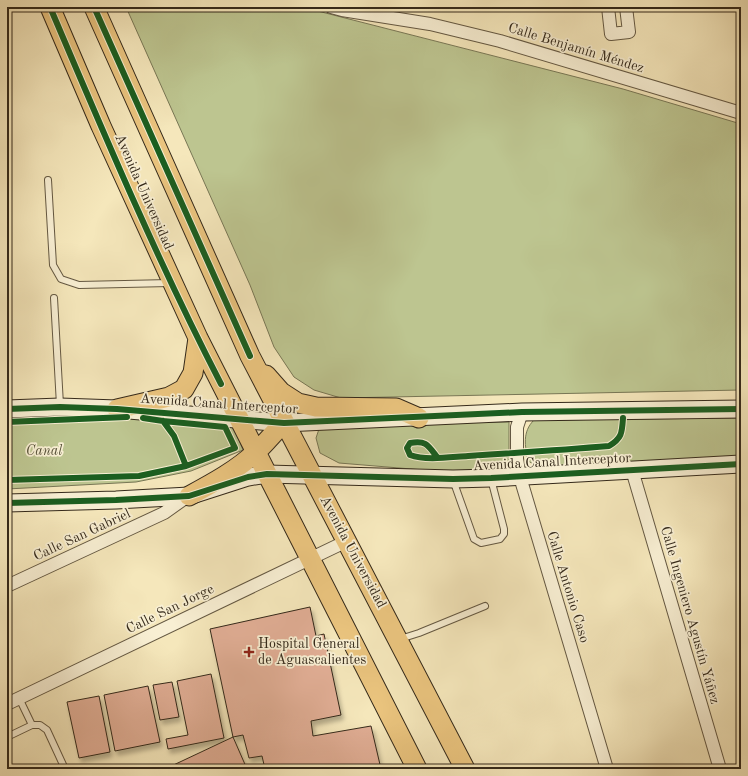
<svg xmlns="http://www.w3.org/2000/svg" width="748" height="776" font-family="'Old Standard TT',serif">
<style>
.green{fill:#bdc590;stroke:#787755}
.building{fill:#e0ad94;stroke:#34291a;filter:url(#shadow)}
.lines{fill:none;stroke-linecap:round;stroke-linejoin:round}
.lane-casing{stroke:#645842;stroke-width:8}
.street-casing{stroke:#645842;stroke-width:14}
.secondary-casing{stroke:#34291a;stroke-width:19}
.primary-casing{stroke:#34291a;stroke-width:21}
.lane{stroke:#f8efd3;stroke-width:6}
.street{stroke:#f8efd3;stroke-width:12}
.secondary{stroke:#f8efd3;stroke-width:17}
.primary{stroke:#eac47e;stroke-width:19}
.cycleway-casing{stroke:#f8efd3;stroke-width:8}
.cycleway{stroke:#1b5e20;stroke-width:6}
.poi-dot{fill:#8f2418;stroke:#f8efd3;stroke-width:1.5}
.labels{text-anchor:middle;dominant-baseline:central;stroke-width:3.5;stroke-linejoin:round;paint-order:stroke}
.street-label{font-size:14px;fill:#34291a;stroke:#f8efd3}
.park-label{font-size:14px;font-style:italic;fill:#565038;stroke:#f8efd3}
.poi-label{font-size:14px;fill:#34291a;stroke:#f8efd3;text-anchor:start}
</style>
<defs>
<filter id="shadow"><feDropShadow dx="2.5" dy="4.5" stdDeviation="2" flood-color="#0004"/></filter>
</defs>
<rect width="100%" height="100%" fill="#f5e7bb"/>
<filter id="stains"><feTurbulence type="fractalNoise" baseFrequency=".005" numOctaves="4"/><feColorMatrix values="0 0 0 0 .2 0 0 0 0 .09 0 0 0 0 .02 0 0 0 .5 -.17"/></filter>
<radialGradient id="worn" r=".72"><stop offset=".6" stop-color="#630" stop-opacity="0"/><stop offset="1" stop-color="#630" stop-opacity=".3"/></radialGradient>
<path class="green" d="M126,7H302L623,89L741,124V390L341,398L314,390L294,377L274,347L250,285Z
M119,411L231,420L243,450L191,471L136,482L7,489V415Z
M741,418V456L539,467L528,461C525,446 522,432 534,420Z
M509,422V468L448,472L339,463L320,453L316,438L319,429L348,424Z"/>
<path class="building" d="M310,607L316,636L324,634L341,715L311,721L313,736L371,726L381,769H265L262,756L249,758L243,735L233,737L210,629Z
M211,674L224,738L168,749L166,739L188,735L177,681Z
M172,682L179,717L160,720L153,685Z
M148,686L160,742L115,751L104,695Z
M99,696L110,752L79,758L67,702Z
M233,737L247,769H165Z"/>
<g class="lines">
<g class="lane-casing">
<path id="lane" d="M48,180L53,265L61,279L79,285L170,283
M54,298L60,405
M453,480L474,539L481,543L500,539L504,534V529L491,479
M400,639L419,633L485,606
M19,698L32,725
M7,737L32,725H40L47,730L65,769"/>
</g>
<g class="street-casing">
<path id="street" d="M331,7L342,10L430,24L500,41L741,113
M608,7L611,34L629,32L626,7
M522,412L517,427V459L520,477L607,769
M632,470L720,769
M7,586L164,513L188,496
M7,704L347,541"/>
</g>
<g class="secondary-casing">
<path id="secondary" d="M7,409L60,407L117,409L284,423L522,412L741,409
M7,503L116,500L189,496L248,477L267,474L453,479L491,478L741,464"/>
</g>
<g class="primary-casing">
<path id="primary" d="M50,7L101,126L198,338L417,769
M94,7L250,356L465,769
M266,375L281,392L298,403L316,407L396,408L419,418
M117,409L169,397L184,389L193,373L198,338
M189,496C213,483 237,470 256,452C266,443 274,432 284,423"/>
</g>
<use href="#lane" class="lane"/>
<use href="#street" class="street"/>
<use href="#secondary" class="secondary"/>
<use href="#primary" class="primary"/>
<g class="cycleway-casing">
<path id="cycleway" d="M50,7C104,134 158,262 221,384
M94,7L250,356
M7,409L60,407L117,409L284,423L522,412L741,409
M143,418L163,421L225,427L235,448L186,466L174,436L163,421
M7,422L127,417
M437,457C428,445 426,440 410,443L407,448L410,455C426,461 451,457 468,456C515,453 562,450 609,446C622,438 622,433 623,418
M7,480L139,476L186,466
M7,503L116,500L189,496L248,477L267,474L453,479L491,478L741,464"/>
</g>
<use href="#cycleway" class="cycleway"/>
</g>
<path class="poi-dot" d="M247 646h4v4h4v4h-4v4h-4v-4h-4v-4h4z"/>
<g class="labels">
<g class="street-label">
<text transform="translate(576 48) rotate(17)">Calle Benjamín Méndez</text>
<text transform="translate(144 192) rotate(66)">Avenida Universidad</text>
<text transform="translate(219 404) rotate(4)">Avenida Canal Interceptor</text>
<text transform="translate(552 462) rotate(-3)">Avenida Canal Interceptor</text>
<text transform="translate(82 535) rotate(-25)">Calle San Gabriel</text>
<text transform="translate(353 552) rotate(62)">Avenida Universidad</text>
<text transform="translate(568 587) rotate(73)">Calle Antonio Caso</text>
<text transform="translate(170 609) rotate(-26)">Calle San Jorge</text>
<text transform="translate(690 615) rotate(74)">Calle Ingeniero Agustín Yáñez</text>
</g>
<g class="park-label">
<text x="44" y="451">Canal</text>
</g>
<g class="poi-label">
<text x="258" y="644">Hospital General<tspan x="258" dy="16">de Aguascalientes</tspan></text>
</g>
</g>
<rect width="748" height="776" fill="none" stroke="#f5e7bb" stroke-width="24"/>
<rect x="8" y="8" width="732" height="760" fill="none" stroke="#34291a" stroke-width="2"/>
<rect x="12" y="12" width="724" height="752" fill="none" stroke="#34291a"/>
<rect width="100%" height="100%" filter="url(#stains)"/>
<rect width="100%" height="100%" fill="url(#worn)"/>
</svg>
